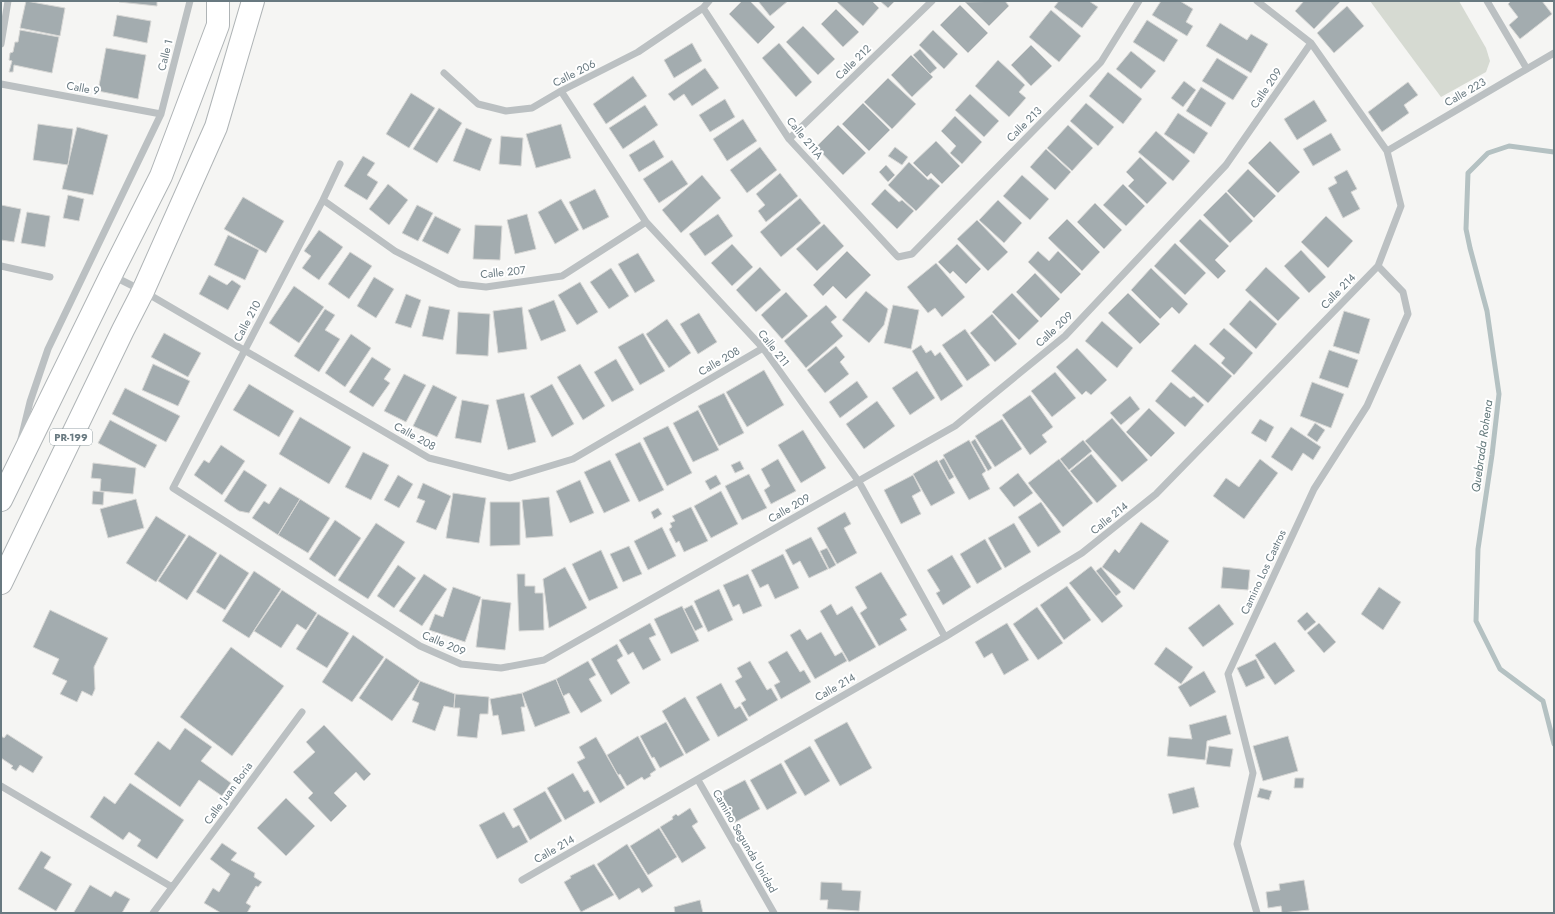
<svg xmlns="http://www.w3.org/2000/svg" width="1555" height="914" font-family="Jost,sans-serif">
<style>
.green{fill:#d6dad2}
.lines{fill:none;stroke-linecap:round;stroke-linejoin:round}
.stream{stroke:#b4c1c2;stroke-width:5}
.building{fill:#a3acaf;stroke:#d7d7d5}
.major-casing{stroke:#afb4b6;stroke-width:24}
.minor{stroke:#bbc0c2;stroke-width:7}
.major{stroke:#fff;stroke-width:22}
.labels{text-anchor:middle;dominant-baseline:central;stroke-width:4;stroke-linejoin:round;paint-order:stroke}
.shield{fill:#fff;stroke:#95a1a6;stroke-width:1}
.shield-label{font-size:10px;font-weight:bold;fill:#687980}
.street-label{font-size:11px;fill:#687980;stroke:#fff}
.water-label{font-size:12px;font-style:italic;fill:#647a7c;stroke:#fff}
</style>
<rect width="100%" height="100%" fill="#f5f5f3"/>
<path class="green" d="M1370,1H1459L1486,48L1490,61L1486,72L1441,97Z"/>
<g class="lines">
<path class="stream" d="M1554,152L1509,146L1488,153L1468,173L1466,229L1470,248L1487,311L1499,394L1492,455L1478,549L1476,621L1500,669L1543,701L1554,744"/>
</g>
<path class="building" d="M26,1L65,8L60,36L20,28Z
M119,1H157V6L119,2Z
M742,1H750L775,27L758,44L729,14Z
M758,1H788L770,16Z
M836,1H872L879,8L863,26Z
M880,1H895L888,8Z
M1005,1L1009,6L989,26L965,2Z
M1059,1H1089L1098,7L1082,28L1054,7Z
M1161,1H1180L1193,9L1186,22L1193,26L1187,36L1152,15Z
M1304,1H1339L1340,2L1314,29L1295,11Z
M1511,1H1542L1552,14L1520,39L1509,25L1518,17L1508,4Z
M960,5L988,33L968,53L940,25Z
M1347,6L1364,26L1334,53L1317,33Z
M836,9L859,32L843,47L821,24Z
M1051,10L1081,36L1059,62L1029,37Z
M117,15L151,21L147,43L113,36Z
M1147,20L1178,40L1164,62L1133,42Z
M1220,23L1247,40L1251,34L1268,44L1251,73L1206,46Z
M803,26L835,59L818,75L786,42Z
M20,30L59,37L52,73L14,65L13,72H9L12,61L9,60L10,53L13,52L15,42H18Z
M933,30L958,54L944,69L919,45Z
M692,43L702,61L674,78L664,60Z
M779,43L812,82L796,97L762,58Z
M1031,45L1052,66L1031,86L1011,65Z
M106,48L146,55L138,99L98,91Z
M920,49L937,68L930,74L913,55Z
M1131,51L1156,71L1141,89L1116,69Z
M911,55L933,77L912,97L891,75Z
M1217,58L1248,77L1233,100L1202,81Z
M998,60L1025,85L1019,92L1026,98L1009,117L975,86Z
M705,68L719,88L692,106L684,94L674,101L668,94Z
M1108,72L1142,99L1123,124L1089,96Z
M633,76L647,96L606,124L593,104Z
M888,78L916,104L892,129L864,102Z
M1184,81L1196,90L1183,107L1171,98Z
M1408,82L1418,95L1404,105L1409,113L1382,132L1368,112Z
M1201,87L1226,103L1211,127L1186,111Z
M411,93L435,108L409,148L386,134Z
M970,94L999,121L984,137L955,110Z
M725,99L735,117L710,132L699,115Z
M1314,100L1327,121L1297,140L1284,119Z
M863,103L890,130L869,151L842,124Z
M1086,103L1114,127L1098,146L1070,121Z
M645,105L658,125L623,149L609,128Z
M439,108L462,123L437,163L413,149Z
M1178,113L1208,133L1194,154L1164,134Z
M955,116L982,142L962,164L950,153L956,146L941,131Z
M743,119L757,141L727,161L713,139Z
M38,124L73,129L68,165L33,160Z
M561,124L571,158L536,168L526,134Z
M838,125L866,153L843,175L816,147Z
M1068,125L1093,148L1072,171L1047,148Z
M77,127L108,135L93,195L62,189Z
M466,128L492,139L480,171L453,161Z
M1156,131L1190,161L1173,181L1138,152Z
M1331,133L1341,150L1313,166L1303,149Z
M501,136L523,138L521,166L499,164Z
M654,140L664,157L639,172L629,155Z
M936,141L960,166L942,184L931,173L927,177L913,163Z
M1270,141L1300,172L1278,193L1248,163Z
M760,147L777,170L747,193L730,170Z
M895,147L908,157L902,165L888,156Z
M1046,149L1071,172L1055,190L1030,167Z
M363,156L375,163L367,175L378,182L367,200L344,186Z
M1140,157L1167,183L1147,204L1128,186L1134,180L1126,172Z
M672,160L688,184L659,203L643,179Z
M909,162L928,180L931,178L940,186L916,211L888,185Z
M886,165L895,175L888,182L879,172Z
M1248,169L1276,196L1254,218L1227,191Z
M1347,170L1357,189L1351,192L1360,209L1343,218L1328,188L1337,183L1334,177Z
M780,173L798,196L766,222L758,211L765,205L756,194Z
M702,175L721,198L681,233L662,210Z
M1022,175L1049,199L1030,220L1003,196Z
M388,184L408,200L389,225L369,209Z
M1123,184L1145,206L1126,226L1103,205Z
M595,189L609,217L583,230L569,202Z
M885,189L899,202L902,200L914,211L897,229L871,204Z
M1226,192L1253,221L1230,243L1203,215Z
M68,195L84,199L79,221L63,218Z
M243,197L284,221L266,253L224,229Z
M800,198L821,223L781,257L760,232Z
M561,199L579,230L555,244L538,212Z
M998,200L1022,223L1004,243L979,220Z
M1095,203L1122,230L1104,249L1077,222Z
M1,205L21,209L14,242L1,240Z
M417,205L433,213L418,241L402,233Z
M27,212L50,216L45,247L21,243Z
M527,214L536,249L515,254L507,220Z
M718,214L733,236L705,256L689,234Z
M435,216L461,229L448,254L422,241Z
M1326,216L1353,241L1328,268L1301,242Z
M1067,219L1100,252L1082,271L1048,238Z
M1200,219L1229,246L1215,260L1226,271L1218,279L1179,241Z
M977,220L1008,252L988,271L957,239Z
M824,224L844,246L817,271L796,249Z
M475,225L502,226L500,260L473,259Z
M319,230L343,247L319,280L302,268L311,256L304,251Z
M228,235L259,250L245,280L214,265Z
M1175,243L1206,273L1185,295L1154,266Z
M732,244L753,267L732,286L711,263Z
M957,244L981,269L966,284L953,271L950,274L938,262Z
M1301,250L1326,277L1309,293L1284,266Z
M847,251L871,275L846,299L833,286L823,296L813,285Z
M1038,251L1049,261L1058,251L1081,274L1061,294L1028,262Z
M350,252L372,266L349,299L328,284Z
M638,253L655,281L635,293L618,264Z
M936,263L965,297L942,317L935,308L928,313L907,287Z
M760,267L781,290L756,312L736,290Z
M1266,267L1300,298L1278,321L1245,290Z
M611,268L629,296L609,309L590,282Z
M1151,268L1188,304L1179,314L1172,307L1160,319L1131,290Z
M1035,273L1060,299L1041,318L1016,292Z
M209,275L227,285L232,280L241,286L228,310L199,294Z
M374,277L394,289L376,318L357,306Z
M580,282L598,312L577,325L558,295Z
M294,286L324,307L299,343L269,323Z
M866,291L888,309L884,325L869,343L842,320Z
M786,292L808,316L782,339L761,315Z
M1012,293L1039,321L1019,340L992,312Z
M1128,293L1160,324L1140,344L1108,313Z
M406,294L421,300L411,328L395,323Z
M554,300L566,331L541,341L528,310Z
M1250,300L1277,324L1256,349L1229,324Z
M826,305L837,317L831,322L843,336L806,368L784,341Z
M893,305L919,310L911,349L884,343Z
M429,306L450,310L443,340L422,336Z
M522,307L527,349L498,353L493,311Z
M325,309L335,315L325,330L340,339L319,372L294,356Z
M1344,311L1370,319L1359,354L1333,346Z
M458,312L490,314L488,356L456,354Z
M699,313L717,342L698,354L680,324Z
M992,314L1017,344L995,362L970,333Z
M667,319L691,353L669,368L646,334Z
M1102,321L1133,348L1117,368L1085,341Z
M1224,328L1253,353L1234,375L1221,363L1225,358L1209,344Z
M965,329L990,365L967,381L942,345Z
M164,333L201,353L188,377L151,357Z
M643,333L665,371L640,385L618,347Z
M351,334L371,348L345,387L325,373Z
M1195,344L1232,376L1208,403L1171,371Z
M921,345L926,353L931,350L935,356L940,352L963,386L941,401L912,351Z
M836,346L845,357L840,362L849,374L825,393L807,370Z
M1077,348L1107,380L1091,395L1086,391L1082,395L1056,367Z
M1329,350L1358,360L1348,388L1319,378Z
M372,357L391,369L384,379L390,383L373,407L349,392Z
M616,359L634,390L612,402L594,372Z
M153,364L190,381L178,406L142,390Z
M580,364L605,406L583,420L557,377Z
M764,370L784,405L747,427L726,392Z
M917,371L935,398L910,415L892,388Z
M1055,372L1076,398L1052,417L1031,391Z
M404,374L426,385L406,422L384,411Z
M857,381L868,397L840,418L829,402Z
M1171,382L1190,398L1194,396L1204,405L1185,427L1155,401Z
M1312,382L1344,394L1331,428L1300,416Z
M249,384L294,411L279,437L233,410Z
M552,384L574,424L552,437L530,396Z
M433,385L457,397L437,437L413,426Z
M125,388L180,416L166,442L112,414Z
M524,393L536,442L508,450L496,400Z
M724,393L744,433L719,446L698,406Z
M1030,395L1053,427L1042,435L1047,442L1030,455L1002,415Z
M1130,396L1140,409L1121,425L1110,413Z
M462,400L489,405L481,443L455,438Z
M877,401L895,426L864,449L846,424Z
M1149,408L1175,433L1151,457L1126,432Z
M698,410L719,450L693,462L673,423Z
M300,417L351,447L329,484L279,454Z
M1112,418L1148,460L1122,482L1085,441Z
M1002,419L1022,449L995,467L975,436Z
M1260,419L1274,427L1266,442L1251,433Z
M110,420L157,445L145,468L98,443Z
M1315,423L1325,430L1317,442L1307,435Z
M668,426L692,473L667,486L643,438Z
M1291,427L1321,447L1313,460L1303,453L1292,471L1271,457Z
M803,430L826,468L801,483L778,445Z
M975,439L992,468L988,471L971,442Z
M969,440L986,471L982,474L990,489L969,500L943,455Z
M1083,440L1092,451L1069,470L1060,459Z
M640,442L664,490L639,502L615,454Z
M221,445L245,461L222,495L194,475L204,460L209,463Z
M363,452L389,465L371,500L345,487Z
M1091,454L1117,486L1097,503L1070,471Z
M944,458L954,477L949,480L939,461Z
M778,459L796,491L771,504L764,490L770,486L761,469Z
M1059,459L1093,503L1063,527L1028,483Z
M1260,459L1278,473L1244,519L1213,496L1226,478L1239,487Z
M610,460L630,501L604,513L584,472Z
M937,460L955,493L931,506L913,474Z
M740,461L744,469L735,473L731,465Z
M93,463L136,468L133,494L100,491L101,479L91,478Z
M244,470L267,485L249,513L239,511L224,501Z
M1018,473L1033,493L1014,507L999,488Z
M749,474L767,508L742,520L725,486Z
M398,475L413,484L399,508L384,500Z
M716,475L721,484L710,490L705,481Z
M913,475L921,491L912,496L921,514L901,524L884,490Z
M580,480L594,513L570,523L556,491Z
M423,483L451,496L436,530L416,522L425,501L417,498Z
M280,487L300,499L278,535L252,518L264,501L269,504Z
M93,491L104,492L103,505L92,504Z
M721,491L738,524L711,538L694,506Z
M453,493L486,498L479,543L446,538Z
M549,497L553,536L526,538L522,500Z
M136,499L144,528L108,538L100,509Z
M300,499L330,518L308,553L278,535Z
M490,502H520V545L490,546Z
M1041,502L1061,532L1038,547L1018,517Z
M691,507L708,541L684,552L679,541L676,543L669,529L672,527L670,523L675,521L672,516Z
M658,508L662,514L654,519L651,512Z
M845,512L851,524L844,528L857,553L837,564L817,528Z
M156,516L186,535L156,582L126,563Z
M335,520L361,538L335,577L309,559Z
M1141,522L1169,541L1134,590L1102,567L1115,549L1119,553Z
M376,523L405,542L368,599L338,580Z
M1014,523L1031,552L1005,568L988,538Z
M662,527L676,556L648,570L634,541Z
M189,535L217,553L187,600L158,581Z
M811,537L828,569L809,578L800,561L793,565L785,550Z
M985,539L1002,569L977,584L960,554Z
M629,546L642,574L623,582L610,554Z
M827,548L836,565L829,569L820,551Z
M601,550L618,588L589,601L572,564Z
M220,554L249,573L225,610L196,592Z
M783,554L799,588L775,599L768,584L760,588L751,570Z
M952,555L971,587L943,605L936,593L940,591L927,570Z
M398,565L416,578L394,608L377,596Z
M1091,566L1123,606L1102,623L1069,583Z
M565,567L587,608L549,628L543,579Z
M1101,567L1121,592L1116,596L1096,571Z
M1223,567L1250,570L1248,590L1221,588Z
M254,571L281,589L249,638L222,621Z
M881,572L907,615L900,619L907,630L879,646L860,613L867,608L855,587Z
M424,574L447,589L422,626L399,611Z
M517,574H525V586H535V593H543L544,630L519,631Z
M748,574L762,606L743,614L739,604L733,607L723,585Z
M1067,586L1091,620L1064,640L1040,605Z
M453,587L481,597L465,642L429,630L435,614L443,617Z
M1379,587L1401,602L1383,630L1361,614Z
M719,589L733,620L708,632L694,601Z
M282,590L317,613L306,630L297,624L281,648L254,631Z
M482,599L511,603L505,650L476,647Z
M831,604L837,615L852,606L876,647L849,662L820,611Z
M1219,604L1234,624L1203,647L1188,628Z
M692,605L703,627L695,631L684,609Z
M682,606L699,641L671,654L654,619Z
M1037,607L1063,643L1038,660L1013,624Z
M50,610L108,638L94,667L95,689L92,696L82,691L77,702L60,694L67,681L52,674L59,659L33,647Z
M1307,612L1316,622L1305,631L1297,621Z
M318,614L349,633L327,668L296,649Z
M650,623L656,635L649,638L661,660L643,670L633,652L628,655L619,640Z
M1007,623L1029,660L1004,675L992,653L984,658L975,642Z
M1319,623L1336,642L1324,653L1307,633Z
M800,629L807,640L821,632L835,656L842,652L847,661L815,679L790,635Z
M353,635L384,657L352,702L322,682Z
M1275,642L1295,671L1275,685L1255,655Z
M617,644L623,656L617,660L630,683L611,695L591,659Z
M231,647L284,686L232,756L180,717Z
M1166,647L1193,667L1181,684L1154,664Z
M787,651L800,672L804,670L811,682L781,699L774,685L780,682L768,662Z
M386,658L420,681L392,721L359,698Z
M1256,659L1265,678L1246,687L1237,668Z
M588,661L596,675L589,679L602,701L581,713L569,693L563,696L556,679Z
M750,661L767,690L771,688L778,700L749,717L741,703L746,700L735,681L742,677L737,668Z
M1204,671L1216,692L1190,707L1178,687Z
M556,679L570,713L535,727L522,693Z
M420,681L455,694L454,708L444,706L435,731L412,722L419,703L412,700Z
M721,683L735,709L740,706L748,720L718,737L696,697Z
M522,693L525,707H521L525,731L502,735L498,715L493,716L490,699Z
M455,694L489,697L488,714H480L477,738L457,736L460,708H454Z
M685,697L710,740L686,754L662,711Z
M1226,715L1231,734L1207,741L1205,760L1167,756L1169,737L1192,739L1189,725Z
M666,722L684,755L660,768L654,757L652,758L640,736Z
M847,722L872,768L840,786L814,740Z
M324,725L371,774L364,781L356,772L334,793L347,806L331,822L308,798L313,793L293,772L315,752L306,742Z
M185,728L212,747L201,761L231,783L222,796L199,780L180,807L134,774L158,741L170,750Z
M7,734L43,757L33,773L20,765L16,771L11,768L13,766L1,758V736L4,738Z
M638,736L656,770L650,774L651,776L644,780L642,777L627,786L620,774L618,775L607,755Z
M1288,736L1298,771L1263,781L1253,746Z
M596,737L625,788L600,803L577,762L585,758L579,747Z
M810,746L830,781L805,796L784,761Z
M1209,746L1233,749L1230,767L1206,764Z
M781,763L797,793L767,810L750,780Z
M573,773L584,792L588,790L595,803L565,820L547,788Z
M1295,778H1304L1303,788H1294Z
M745,780L760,809L734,823L718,794Z
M130,783L184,820L157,859L137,846L141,840L129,832L123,840L90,817L104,796L115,804Z
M1194,787L1199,807L1173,814L1168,794Z
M1260,788L1272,791L1269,800L1257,797Z
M545,791L562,821L530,840L513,809Z
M286,798L315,826L286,856L257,828Z
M690,808L698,822L692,826L706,848L682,863L660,827L673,819L672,817L676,814L678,816Z
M504,812L513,828L519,825L528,842L497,859L479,825Z
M659,828L677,857L648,875L630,846Z
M222,843L237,853L231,860L255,873L254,877L262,882L258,887L256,886L246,903L251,906L247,913H221L204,903L213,888L219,892L230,874L210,859Z
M627,844L653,886L642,893L639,888L619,900L597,864Z
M41,851L51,857L44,868L72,884L56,911L18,889Z
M594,864L614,895L581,912L564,882L571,878L570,876Z
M1304,880L1309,910L1282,913L1281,906L1268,908L1266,892L1280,890L1279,884Z
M821,882L842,883V890L861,891L859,911L827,909L828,900H820Z
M90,885L111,897L115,891L130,899L122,913H76L74,912Z
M700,900L703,913H675L674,907Z"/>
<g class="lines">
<g class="major-casing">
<path id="major" d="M1,500L111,275L161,176L218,25V1
M1,583L123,330L143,291L216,127L253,1"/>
</g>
<path class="minor" d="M1487,1L1527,69
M703,8L789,139L898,257L912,254L1101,62L1139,1
M1,44L8,1
M444,73L478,104L506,111L532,108L561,91L638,52L703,8L709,1
M1,84L161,114
M561,91L646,222L763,348L859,482L945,637
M789,139L932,1
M1387,151L1554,53
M340,164L323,200L173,488L420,646L461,664L501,668L544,660L955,426L1065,336L1226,165L1311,43
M323,200L395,251L459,284L486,287L562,276L646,222
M1,266L50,277
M113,276L143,291L429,458L510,478L573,459L763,348
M21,439L30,402L48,349L161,114L190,1
M698,780L774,913
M1,786L172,887
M522,880L945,637L1082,553L1156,494L1378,266L1401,206L1387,151L1311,43L1257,1
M153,913L302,712
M1257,913L1237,844L1253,773L1228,674L1314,489L1367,406L1408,314L1403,292L1378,266"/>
<use href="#major" class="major"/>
</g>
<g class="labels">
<rect class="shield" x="50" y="429" width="42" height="16" rx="3"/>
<g class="shield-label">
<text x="71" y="437">PR-199</text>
</g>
<g class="street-label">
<text transform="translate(165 55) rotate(-76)">Calle 1</text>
<text transform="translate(853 62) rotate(-44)">Calle 212</text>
<text transform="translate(574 73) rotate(-27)">Calle 206</text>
<text transform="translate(83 88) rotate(10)">Calle 9</text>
<text transform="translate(1266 88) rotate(-55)">Calle 209</text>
<text transform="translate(1465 92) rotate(-30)">Calle 223</text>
<text transform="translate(1024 124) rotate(-45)">Calle 213</text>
<text transform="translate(805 138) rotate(51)">Calle 211A</text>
<text transform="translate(503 272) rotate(-6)">Calle 207</text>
<text transform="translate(1338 291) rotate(-46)">Calle 214</text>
<text transform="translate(247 321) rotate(-62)">Calle 210</text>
<text transform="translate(1054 329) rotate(-43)">Calle 209</text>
<text transform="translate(774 348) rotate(52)">Calle 211</text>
<text transform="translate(719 361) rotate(-30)">Calle 208</text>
<text transform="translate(415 436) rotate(29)">Calle 208</text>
<text transform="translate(789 508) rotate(-30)">Calle 209</text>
<text transform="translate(1109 518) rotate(-39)">Calle 214</text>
<text transform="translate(1263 572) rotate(-65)">Camino Los Castros</text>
<text transform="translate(444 643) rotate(23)">Calle 209</text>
<text transform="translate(835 687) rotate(-30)">Calle 214</text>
<text transform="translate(228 793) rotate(-54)">Calle Juan Boria</text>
<text transform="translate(745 841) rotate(60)">Camino Segunda Unidad</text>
<text transform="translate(554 849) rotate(-30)">Calle 214</text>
</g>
<g class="water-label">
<text transform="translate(1482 446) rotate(-82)">Quebrada Rohena</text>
</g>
</g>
<rect width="1555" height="914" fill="none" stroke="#687980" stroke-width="4"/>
</svg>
